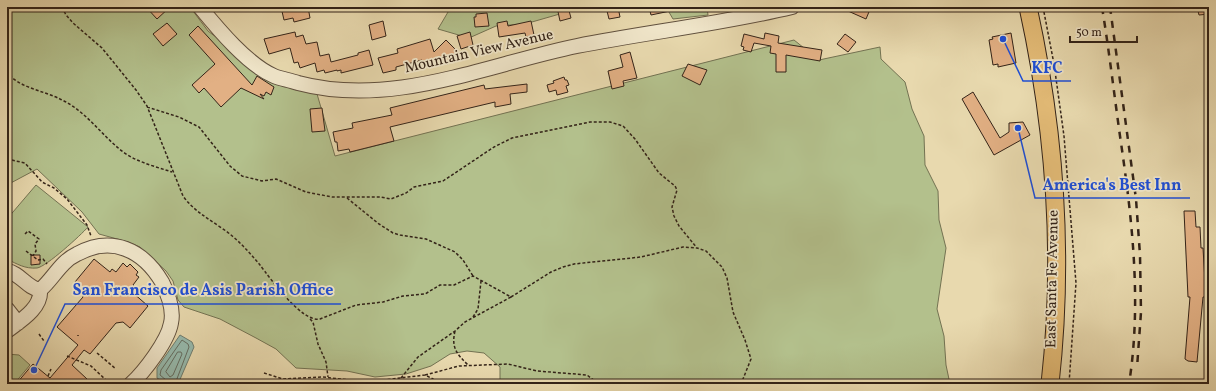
<svg xmlns="http://www.w3.org/2000/svg" width="1216" height="391" font-family="Vollkorn,serif">
<style>
.green{fill:#b3c08c;stroke:#737252}
.water{fill:#97baad;stroke:#6f7e71}
.lines{fill:none;stroke-linecap:round;stroke-linejoin:round}
.shore{stroke:#656e62;stroke-width:1}
.building{fill:#e2b084;stroke:#332318}
.minor-casing{stroke:#60503e;stroke-width:16}
.major-casing{stroke:#332318;stroke-width:19}
.path{stroke:#332318;stroke-width:1.5;stroke-dasharray:3 2;stroke-linecap:butt}
.minor{stroke:#f0e6ca;stroke-width:14}
.major{stroke:#e4bc77;stroke-width:17}
.rail{stroke:#332318;stroke-width:2.5;stroke-dasharray:7 7;stroke-linecap:butt}
.labels{text-anchor:middle;dominant-baseline:central;stroke-width:3.5;stroke-linejoin:round;paint-order:stroke}
.street-label{font-size:15px;fill:#332318;stroke:#f0e6ca}
.leader{fill:none;stroke:#1d4ed8;stroke-width:1.5}
.callout-dot{fill:#1d4ed8;stroke:#f0e6ca;stroke-width:1.5}
.callout-label{font-size:16px;text-anchor:middle;font-weight:bold;fill:#1d4ed8;stroke:#f0e6ca;stroke-width:3.5;stroke-linejoin:round;paint-order:stroke}
</style>
<rect width="100%" height="100%" fill="#e8d9ae"/>
<filter id="stains"><feTurbulence type="fractalNoise" baseFrequency=".005" numOctaves="4"/><feColorMatrix values="0 0 0 0 .2 0 0 0 0 .09 0 0 0 0 .02 0 0 0 .5 -.17"/></filter>
<radialGradient id="worn" r=".72"><stop offset=".6" stop-color="#630" stop-opacity="0"/><stop offset="1" stop-color="#630" stop-opacity=".3"/></radialGradient>
<path class="green" d="M7,7H190L208,31L237,53L315,87L335,156L794,40L819,60L880,47L881,59L905,82L912,109L924,136L925,165L938,191L939,220L946,248L937,309L944,336L946,365L950,384H500V367L484,353L467,351L450,354L431,366L406,374L375,377L347,371L296,368L276,349L256,338L220,319L184,307L178,300L173,281L166,271L140,247L128,242L99,234L82,212L37,169L7,185Z
M451,7H584L525,24L496,26L469,38L438,29Z
M666,7H707L708,15L673,19Z
M36,185L88,227C81,235 46,267 37,268C25,269 17,264 7,259V219Z
M7,354L19,355L30,365L14,384H7Z"/>
<path class="water" d="M180,335L192,342L194,347L178,384H166L157,378V368Z"/>
<g class="lines">
<path class="shore" d="M178,352H181L182,354L173,375L170,377L166,372Z
M167,384L166,380L160,375L161,370L182,340L188,344L189,347L175,384"/>
</g>
<path class="building" d="M146,7H170L157,19Z
M281,7H292L293,11L308,7L310,18L294,22L293,18L284,20Z
M557,7H568L571,18L560,21Z
M606,7H618L620,17L609,19Z
M649,7H675V10L651,15Z
M839,7H871L866,19Z
M1197,7H1209V14L1199,15Z
M487,13L489,26L475,27L474,17H476V14Z
M383,21L386,36L372,40L369,25Z
M507,21L508,26L531,21L534,35L526,37L525,33L499,37L497,23Z
M167,23L177,34L163,46L153,34Z
M198,26L252,85L257,76L274,87L271,95L266,92L264,96L260,94L264,99L241,88L221,107L204,88L199,93L192,85L215,64L189,35Z
M295,32L296,37L303,35L306,44L317,42L320,56L329,54L331,62L358,55V53L369,50L373,65L341,73V70L337,71V70L325,73L324,70L317,72L315,63L300,68L298,62L294,63L290,48L269,54L264,39Z
M470,32L473,45L461,49L457,36Z
M765,33L779,36L778,43L822,50L820,61L786,55V72H776V54L770,53L771,46L754,43L751,52L743,50L744,47L741,46L744,34L764,39Z
M1011,33L1016,63L998,67V64L993,65L989,40L993,39L992,37Z
M845,34L856,42L848,52L837,44Z
M430,39L434,52L446,40L459,53L447,65L441,58L422,62V60L396,67V70L383,73L378,58L398,53L397,49Z
M630,52L637,78L623,81L624,86L612,89L608,71L623,67L620,55Z
M688,64L707,70L700,85L682,76Z
M564,77L565,80H567L569,85L566,86L568,92L557,95L556,90L549,92L547,85L554,83L553,81Z
M527,84V92L510,94L511,104L495,107V102L390,127L394,141L350,152L349,149L338,151L337,142H335L333,132L353,128L352,123L392,115L390,108L484,85L485,89Z
M973,92L1000,138L1009,132V123L1023,122L1030,135L994,155L962,99Z
M322,108L325,131L312,132L310,109Z
M1184,211H1195L1196,227H1200L1201,248H1203L1205,281H1209V297H1203L1197,362L1188,361L1185,359L1190,297H1188Z
M31,255H40V264L31,265Z
M94,259L110,272L112,269L116,272L123,263L127,267L130,264L138,272L136,275L139,277L133,285L136,288L132,292L148,306L130,328L123,322L116,323L90,354L84,350L72,365L87,379L83,384H16L33,364L50,378L78,345L57,327L83,297L82,288L75,282Z"/>
<g class="lines">
<g class="minor-casing">
<path id="minor" d="M200,7C218,29 248,65 274,76C281,79 290,80 298,83C392,108 485,65 577,46C648,32 721,24 792,7
M7,271C20,273 27,288 40,290C54,278 60,262 77,254C112,235 143,250 162,282C168,294 174,310 171,323C168,341 144,372 131,384
M7,309L18,323
M7,331C20,321 42,308 40,290"/>
</g>
<g class="major-casing">
<path id="major" d="M1028,7C1055,130 1064,259 1050,384"/>
</g>
<path class="path" d="M62,7L66,15L73,23L102,48L136,90L147,106L183,196C193,210 206,217 220,227C236,237 248,251 260,265C270,278 302,323 320,319L356,305L383,302L403,296L425,294L440,285H454L473,276L511,297L551,272L563,267L574,264L641,257L683,247L697,248L706,251L722,267L727,278L733,312L745,340L751,359L741,384
M1043,7L1054,64L1064,136L1076,283L1069,384
M7,71C15,87 45,91 60,99C87,111 103,138 126,154C140,163 157,167 172,172
M147,107L179,117L199,127L230,166L242,176L262,181L276,179L306,192L332,197H380L391,199L406,193L414,187L443,181L494,147L512,138L590,122H610L623,126L635,139L659,173L675,186L677,190L672,207L674,216L679,226L697,248
M7,159L25,163L42,182L54,188L67,199L87,225L91,236
M347,198L379,224L393,233L400,235L426,239L455,252L463,260L473,276
M25,234L28,231L39,239L35,244L36,251L33,256
M26,251L38,260L43,259L47,264
M473,317L478,309L481,281
M310,319L313,322L318,344L326,362L328,377
M455,331C451,348 457,354 468,365
M39,334L44,341
M78,336V335
M97,353L116,369
M67,356L91,366L107,381
M264,373L283,379L323,377L367,382L425,375L433,379L436,384
M425,375L459,366L508,364L537,371L587,375L599,384
M48,376L51,369
M401,378L418,357L455,331L465,322L511,297"/>
<use href="#minor" class="minor"/>
<use href="#major" class="major"/>
<path class="rail" d="M1102,7C1109,50 1114,93 1120,136C1132,218 1142,302 1129,384
M1110,7L1136,199L1140,255L1141,312L1137,368"/>
</g>
<g class="labels">
<g class="street-label">
<text transform="translate(479 52) rotate(-13)">Mountain View Avenue</text>
<text transform="translate(1053 279) rotate(-89)">East Santa Fe Avenue</text>
</g>
</g>
<path class="leader" d="M1003 39L1023 81H1071M1018 128L1035 198H1190M34 370L65 304H341"/>
<g class="callout-dot">
<circle cx="1003" cy="39" r="4"/>
<circle cx="1018" cy="128" r="4"/>
<circle cx="34" cy="370" r="4"/>
</g>
<g class="callout-label">
<text x="1047" y="73">KFC</text>
<text x="1112" y="190">America's Best Inn</text>
<text x="203" y="295">San Francisco de Asis Parish Office</text>
</g>
<rect width="1216" height="391" fill="none" stroke="#e8d9ae" stroke-width="24"/>
<rect x="8" y="8" width="1200" height="375" fill="none" stroke="#332318" stroke-width="2"/>
<rect x="12" y="12" width="1192" height="367" fill="none" stroke="#332318"/>
<path d="M1070 36v6h67v-6" fill="none" stroke="#332318" stroke-width="2"/>
<text x="1076" y="36" font-size="12" fill="#332318" stroke="#f0e6ca" stroke-width="3" paint-order="stroke">50 m</text>
<rect width="100%" height="100%" filter="url(#stains)"/>
<rect width="100%" height="100%" fill="url(#worn)"/>
</svg>
